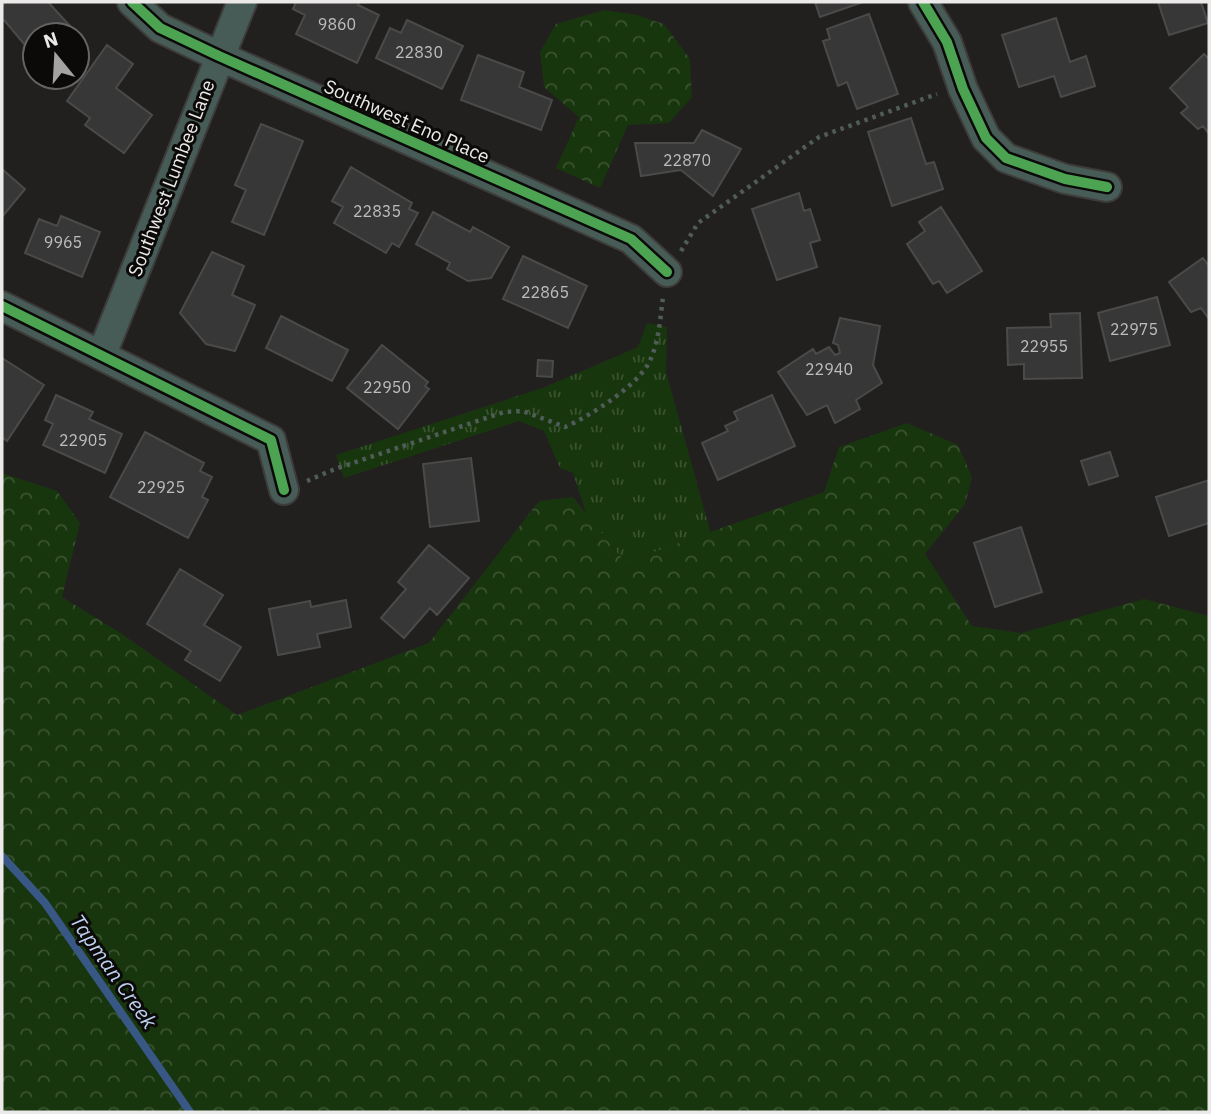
<svg xmlns="http://www.w3.org/2000/svg" width="1211" height="1114" font-family="'IBM Plex Sans',sans-serif">
<style>
.grass{fill:url(#grass-tufts)}
.forest{fill:url(#forest-crowns)}
.lines{fill:none;stroke-linecap:round;stroke-linejoin:round}
.stream{stroke:#385784;stroke-width:8}
.building{fill:#383737;stroke:#4a4a49;stroke-width:2}
.street-casing{stroke:#3d3c3b;stroke-width:32}
.path{stroke:#505c59;stroke-width:4.5;stroke-dasharray:3.5 5;stroke-linecap:butt}
.street{stroke:#475b57;stroke-width:28}
.cycleway-casing{stroke:#0b0a09;stroke-width:15}
.cycleway{stroke:#4ca352;stroke-width:10}
.labels{text-anchor:middle;dominant-baseline:central;stroke-width:6;stroke-linejoin:round;paint-order:stroke}
.number-label{font-size:16px;fill:#bebdbc}
.street-label{font-size:19px;fill:#ebeae9;stroke:#0b0a09}
.water-label{font-size:21px;font-style:italic;fill:#bcd1ef;stroke:#0b0a09}
</style>
<defs>
<pattern id="grass-tufts" width="24" height="20" patternUnits="userSpaceOnUse" patternTransform="scale(1.75)"><rect width="24" height="20" fill="#18360d"/><path d="M3 7l-1-3M5 7V3M7 7l1-3M15 17l-1-3M17 17v-4M19 17l1-3" fill="none" stroke="#3a5330"/></pattern>
<pattern id="forest-crowns" width="20" height="18" patternUnits="userSpaceOnUse" patternTransform="scale(1.75)"><rect width="20" height="18" fill="#18360d"/><path d="M2 6a3 3 0 1 1 6 0M12 15a3 3 0 1 1 6 0" fill="none" stroke="#3a5330"/></pattern>
</defs>
<rect width="100%" height="100%" fill="#21201f"/>
<path class="grass" d="M647,323L667,327L666,372L716,552L610,587L573,473L560,468L544,431L519,421L344,478L336,455L545,387L638,347Z"/>
<path class="forest" d="M604,10L637,15L664,24L690,59L692,97L669,123L628,125L600,188L556,168L579,117L544,87L540,52L556,24Z
M907,423L958,445L972,477L965,504L925,554L972,626L1021,633L1144,599L1209,616V1112H2V473L57,491L80,523L62,597L122,634L237,715L429,643L539,501L573,497L625,562L824,492L839,447Z"/>
<g class="lines">
<path class="stream" d="M2,856L45,903L190,1112"/>
</g>
<path class="building" d="M6,2H48L82,39L78,43L85,52L77,59V35H35V57L4,20L2,21V6Z
M296,2H360L358,5L379,15L357,63L296,34L305,15L293,9Z
M815,2H863L820,17Z
M1158,2H1201L1208,23L1169,35Z
M869,14L898,94L857,109L847,82L838,86L823,41L830,39L827,29Z
M1056,18L1070,62L1086,56L1095,86L1061,97L1054,76L1019,87L1002,35Z
M407,20L463,46L442,89L376,58L390,28L401,33Z
M107,45L133,64L116,88L152,115L124,153L85,125L90,118L67,101Z
M1204,54L1208,58L1209,56V134L1203,126L1198,129L1181,113L1188,107L1170,88Z
M478,55L524,72L519,87L552,100L541,130L461,100Z
M911,118L926,164L934,162L943,189L892,206L868,132Z
M261,124L303,141L264,235L232,222L246,190L235,185Z
M702,130L741,149L713,196L681,170L641,176L635,143H694Z
M351,167L412,203L409,209L418,213L399,247L392,243L386,253L334,223L343,207L332,201Z
M2,169L25,189L2,217Z
M799,193L804,211L810,209L820,240L810,243L817,267L777,280L752,209Z
M941,207L982,271L947,293L939,281L933,284L907,244L925,231L919,222Z
M433,212L470,232L473,227L509,247L491,278L468,281L447,269L450,263L416,244Z
M61,216L100,232L82,277L25,253L39,219L57,226Z
M212,252L244,266L232,295L255,305L235,351L206,344L180,313Z
M523,256L587,286L568,328L503,299Z
M1203,258L1209,266V319L1201,308L1191,312L1169,282Z
M1157,297L1170,345L1110,361L1098,313Z
M1080,313L1082,378L1024,379V364L1008,365L1007,328L1051,327L1050,314Z
M281,316L348,350L332,381L266,348Z
M840,318L880,326L873,365L882,383L856,400L860,409L835,423L827,405L807,415L778,372L813,349L816,354L829,347L835,355L840,353L838,345L833,343Z
M382,345L428,382L425,386L429,389L398,429L347,388Z
M2,358L44,385L7,441L2,437Z
M538,360L553,361L552,377L537,376Z
M56,395L93,412L89,419L122,434L105,473L43,445L53,424L45,420Z
M772,395L795,446L718,480L702,443L728,431L725,426L738,420L734,412Z
M145,432L204,463L200,471L212,477L202,497L208,500L188,538L110,497Z
M1110,452L1118,476L1089,485L1081,461Z
M471,458L479,521L430,527L423,464Z
M1209,480V523L1169,536L1156,497Z
M1021,527L1042,592L995,607L974,543Z
M429,545L469,578L437,615L430,608L404,638L381,618L406,589L398,582Z
M180,569L223,595L204,625L241,647L220,681L185,660L191,651L147,624Z
M346,600L351,627L317,634L320,647L278,655L269,609L310,601L311,607Z"/>
<g class="lines">
<g class="street-casing">
<path id="street" d="M132,2L160,28L219,56L631,239L667,272
M923,2L947,42L963,89L986,138L1006,158L1065,179L1107,187
M2,306L271,440L284,490
M102,354L242,2"/>
</g>
<path class="path" d="M681,251L698,223L819,137L937,94
M307,481L335,469L504,412L523,411L565,427C590,416 632,389 647,366C659,346 660,319 663,297"/>
<use href="#street" class="street"/>
<g class="cycleway-casing">
<path id="cycleway" d="M132,2L160,28L219,56L631,239L667,272
M923,2L947,42L963,89L986,138L1006,158L1065,179L1107,187
M2,306L271,440L284,490"/>
</g>
<use href="#cycleway" class="cycleway"/>
</g>
<g class="labels">
<g class="number-label">
<text x="337" y="24">9860</text>
<text x="419" y="52">22830</text>
<text x="687" y="160">22870</text>
<text x="377" y="211">22835</text>
<text x="63" y="242">9965</text>
<text x="545" y="292">22865</text>
<text x="1134" y="329">22975</text>
<text x="1044" y="346">22955</text>
<text x="829" y="369">22940</text>
<text x="387" y="387">22950</text>
<text x="83" y="440">22905</text>
<text x="161" y="487">22925</text>
</g>
<g class="street-label">
<text transform="translate(407 121) rotate(24)">Southwest Eno Place</text>
<text transform="translate(171 178) rotate(-69)">Southwest Lumbee Lane</text>
</g>
<g class="water-label">
<text transform="translate(114 971) rotate(55)">Tapman Creek</text>
</g>
</g>
<rect width="1211" height="1114" fill="none" stroke="#ebeae9" stroke-width="7"/>
<g transform="translate(56 56) rotate(342)"><circle r="33" fill="#0b0a09" stroke="#656463" stroke-width="2"/>
<path d="M0-5L12 26L0 18L-12 26Z" fill="#a4a3a2"/>
<text y="-10" font-size="19" font-weight="bold" text-anchor="middle" fill="#ebeae9">N</text>
</g>
</svg>
